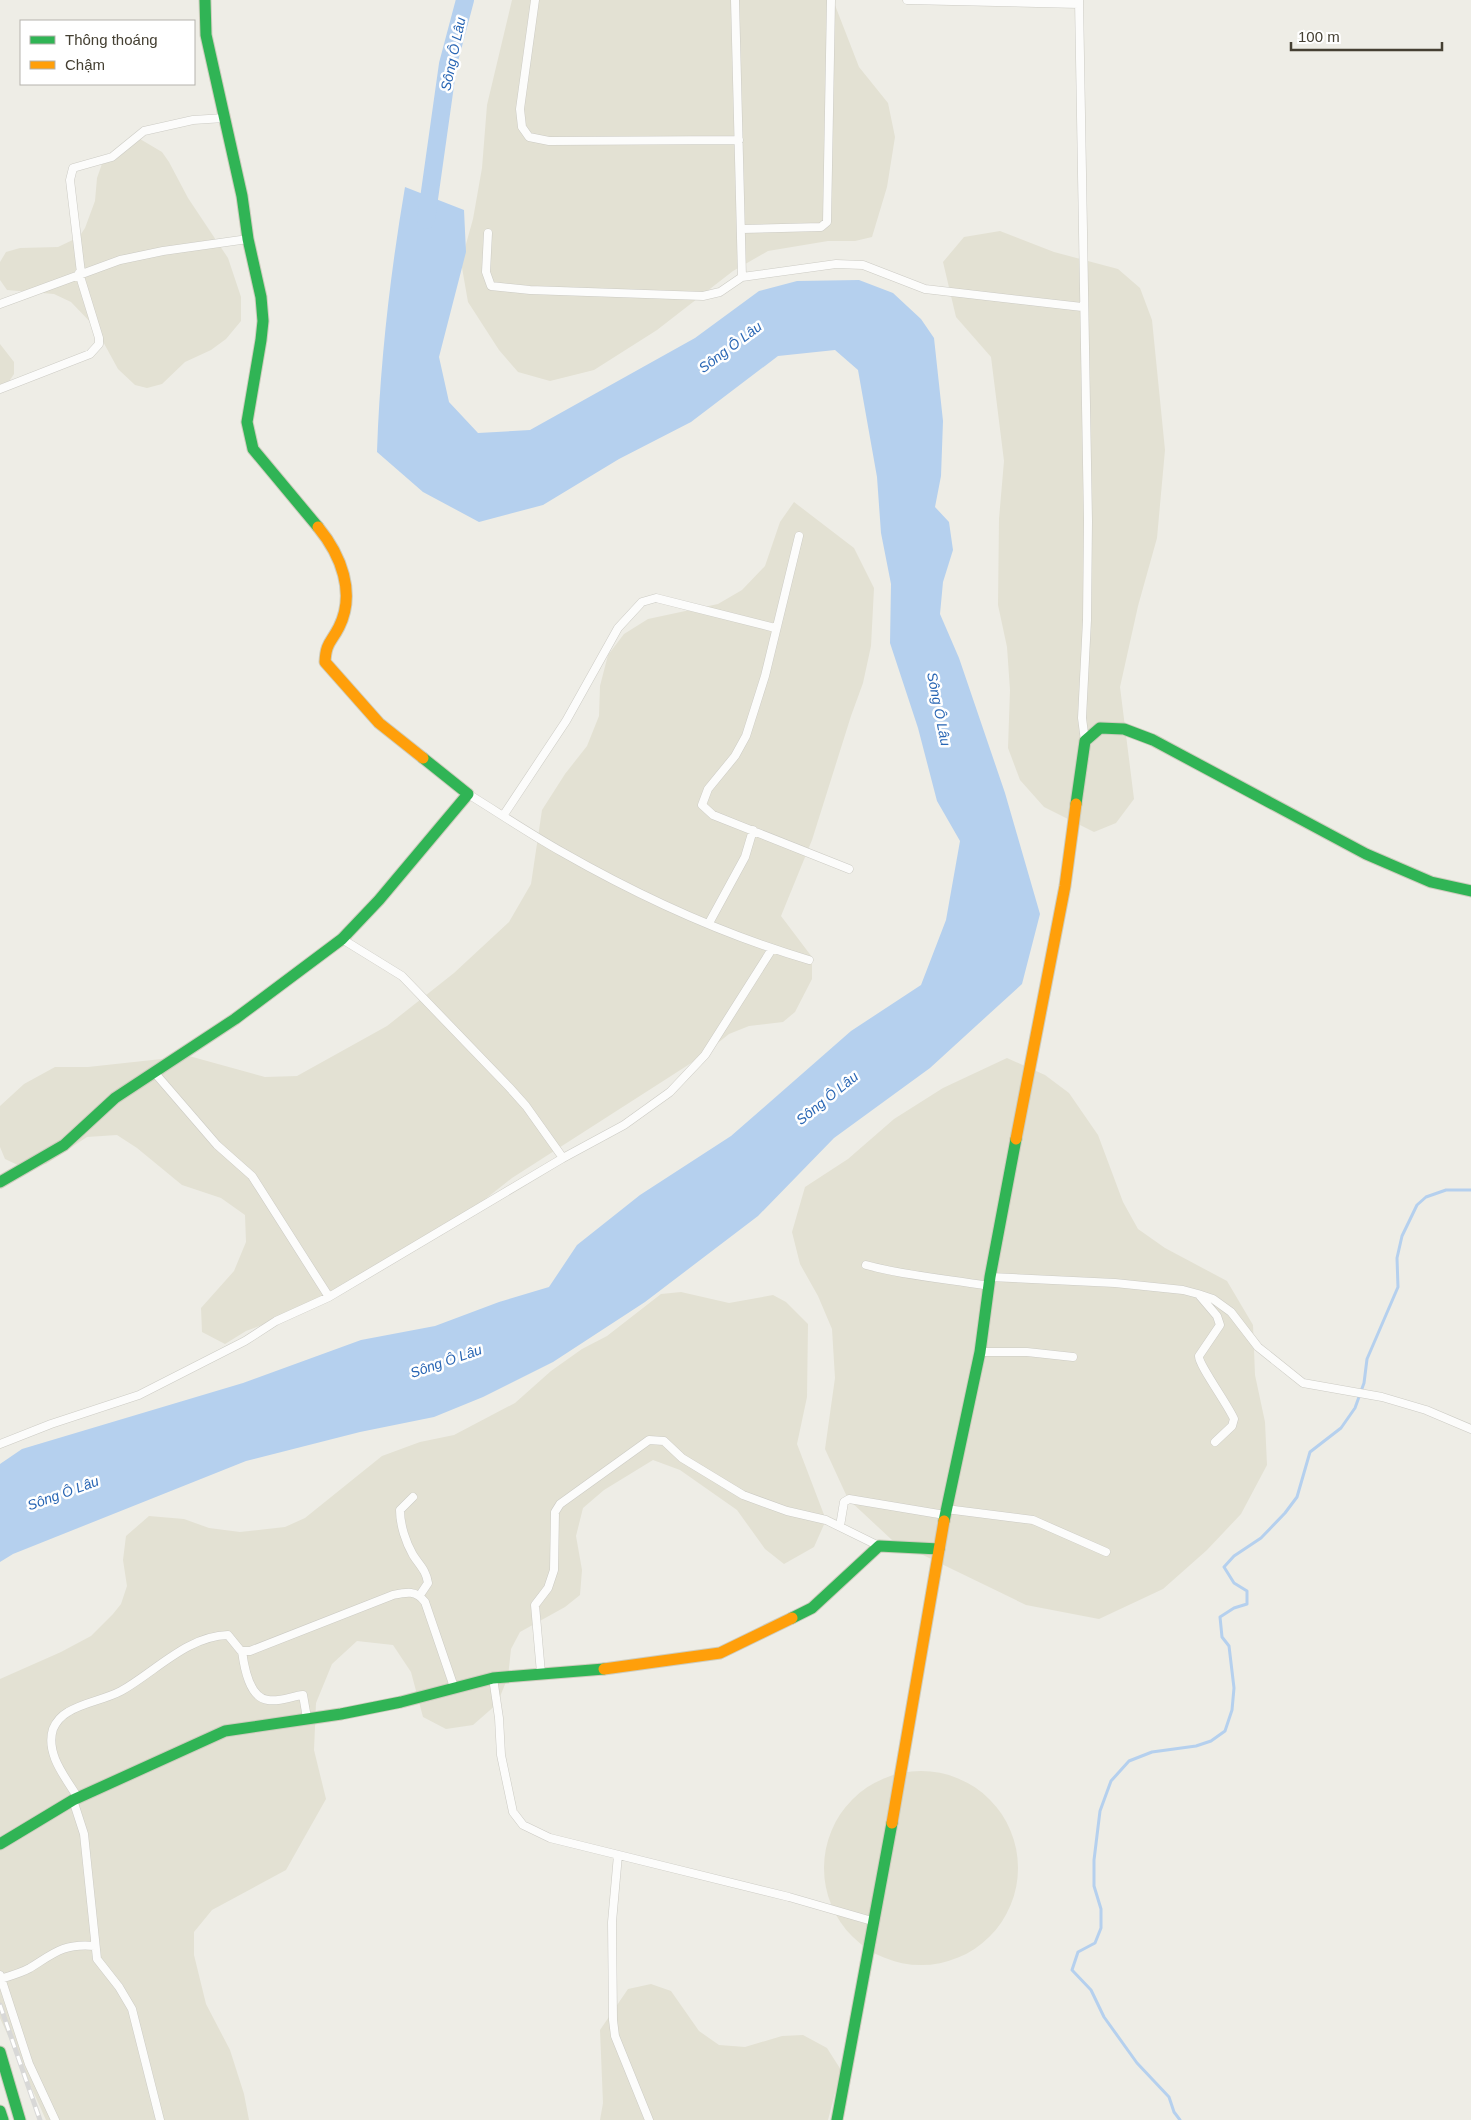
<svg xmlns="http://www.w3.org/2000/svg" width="1471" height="2120" font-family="Arial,sans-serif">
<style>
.residential{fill:#e3e1d3}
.water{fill:#b5d0ee}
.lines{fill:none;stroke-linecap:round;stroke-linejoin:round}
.stream{stroke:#b5d0ee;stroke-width:3}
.river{stroke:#b5d0ee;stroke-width:18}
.street-casing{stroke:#cccbc4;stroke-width:9}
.fast-casing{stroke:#ceccbd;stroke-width:13}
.slow-casing{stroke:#ceccbd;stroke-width:13}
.street{stroke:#fcfcfb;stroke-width:8}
.fast{stroke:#30b455;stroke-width:11}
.slow{stroke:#ff9f0a;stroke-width:11}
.rail-casing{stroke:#d8d8d7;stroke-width:5}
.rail{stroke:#fff;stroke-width:3;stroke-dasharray:9;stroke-linecap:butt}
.labels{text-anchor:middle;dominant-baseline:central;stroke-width:5;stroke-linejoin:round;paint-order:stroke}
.water-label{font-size:14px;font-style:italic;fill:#2966b4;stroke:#fff}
</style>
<rect width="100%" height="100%" fill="#eeede6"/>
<path class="residential" d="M512,0H833L859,67L888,103L895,137L887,187L872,237L855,241H828L768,251L733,271L657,330L594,370L550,381L518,372L499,350L468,302L461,262L473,219L482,168L487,105Z
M140,139L162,152L169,162L188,198L228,258L241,297V321L226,339L211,350L185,362L162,384L147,388L135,385L118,369L95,327L71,302L54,294L7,290L0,280V262L6,252L20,248L58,247L79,237L85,228L95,201L97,178L103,161L123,144Z
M1000,231L1054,252L1118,269L1140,288L1152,320L1165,450L1157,538L1138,606L1120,687L1134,799L1116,823L1094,832L1044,807L1020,780L1008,748L1010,690L1007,647L998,605L999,519L1004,461L991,357L956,317L943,262L964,237Z
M0,344L14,362V374L6,386L0,389Z
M794,502L854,548L874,588L871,646L863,683L851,716L812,840L781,916L812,957V979L795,1012L783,1022L749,1026L729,1034L699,1058L512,1178L469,1212L321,1303L246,1331L225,1344L202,1332L201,1308L234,1271L246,1242L245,1215L221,1198L182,1185L137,1148L117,1135L87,1137L46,1164L22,1167L5,1159L0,1147V1106L24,1084L55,1067H88L189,1056L265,1077L297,1076L387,1026L454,973L509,922L531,884L542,810L565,774L587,746L599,716L600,686L608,655L624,634L648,619L718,604L742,590L765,566L780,522Z
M1007,1058L1045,1075L1069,1093L1098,1135L1123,1202L1138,1229L1165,1248L1227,1281L1253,1325L1255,1375L1265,1422L1267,1465L1241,1514L1207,1550L1163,1589L1099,1619L1026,1605L892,1540L848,1499L825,1449L835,1378L832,1329L818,1296L800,1264L792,1232L805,1187L848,1159L894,1119L943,1088Z
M681,1292L729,1303L773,1295L786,1302L808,1324L807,1397L797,1444L826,1520L814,1547L784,1564L765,1549L737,1510L680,1470L653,1460L604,1490L583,1508L576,1536L582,1570L580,1595L565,1607L520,1632L511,1649L508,1677L497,1704L473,1725L446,1729L423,1717L411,1672L393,1645L357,1641L332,1664L316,1703L314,1750L326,1799L286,1870L212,1910L194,1932V1955L206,2004L230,2050L244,2094L249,2120H46L0,2018V1679L61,1652L91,1636L113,1614L121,1604L127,1586L123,1560L126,1536L149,1516L184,1519L209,1528L240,1532L285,1527L305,1518L382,1456L420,1442L454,1435L515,1403L551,1371L582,1349L607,1336L661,1294Z
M824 1868a97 97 0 1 1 194 0a97 97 0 1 1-194 0Z
M651,1984L671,1991L699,2031L719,2045L745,2047L782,2036L803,2035L827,2048L841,2070L828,2120H600L603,2103L600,2030L628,1989Z"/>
<path class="water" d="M405,187L464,210L466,252L439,357L449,402L478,433L530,430L695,338L759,291L797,281L859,280L893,293L921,319L934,338L943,421L941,476L935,507L949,522L953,550L943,582L940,614L959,658L1005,793L1040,914L1022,984L930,1068L834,1138L758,1216L645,1302L553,1362L483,1397L434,1417L360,1432L246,1461L13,1554L0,1562V1464L22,1449L243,1383L361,1340L435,1326L499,1302L549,1287L577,1245L640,1195L731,1136L851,1031L921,985L946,920L960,841L937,801L918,728L890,643L891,584L881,533L877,477L858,370L835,350L778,356L691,422L619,459L543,505L479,522L423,492L377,452C380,363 390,275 405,187Z"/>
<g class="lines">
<path class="stream" d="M1180,2120L1174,2112L1169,2097L1137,2063L1104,2017L1091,1990L1072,1970L1078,1952L1095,1943L1101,1928V1909L1094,1886V1860L1100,1811L1111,1781L1129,1761L1152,1752L1196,1746L1211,1741L1225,1731L1232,1710L1234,1688L1229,1646L1222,1637L1220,1617L1234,1608L1247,1604V1591L1234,1583L1224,1567L1234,1556L1261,1538L1285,1513L1297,1497L1310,1452L1341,1428L1355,1408L1364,1383L1367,1359L1398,1287L1397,1258L1402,1236L1417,1205L1426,1197L1446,1190H1471"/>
<path class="river" d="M426,220L448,64L465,0"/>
<g class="street-casing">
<path id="street" d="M535,0L520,109L522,127L529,137L549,141L739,140
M907,0L1079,4
M1079,0L1088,521L1087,620L1082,718L1085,741
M742,229L821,227L827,222L831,0
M488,233L486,272L491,286L530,290L703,296L720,292L742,277L735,0
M81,273L70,180L73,168L112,157L144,131L193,120L224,118
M742,277L836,264L863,265L925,289L1082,307
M0,304L120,260L163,251L248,239
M0,389L90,354L99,344V338L79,273
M799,536L765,676L746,736L735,756L708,789L702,805L713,815L849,869
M468,794C499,813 530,834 562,852C639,896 724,935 809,960
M503,816L566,721L618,628L642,602L656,598L775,628
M709,923L745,857L753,830
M342,939L402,976L509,1087L526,1106L563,1158
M154,1072L217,1145L252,1176L329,1297
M866,1265C906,1276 948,1279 989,1286
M990,1277L1115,1283L1183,1290L1198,1294L1213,1299L1231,1312L1258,1347L1303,1383L1382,1397L1426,1410L1471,1429
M1200,1296L1217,1316L1220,1325L1199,1356C1198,1364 1229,1406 1234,1419L1232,1426L1215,1442
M980,1352H1027L1073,1357
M0,1444L51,1424L139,1395L245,1341L276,1321L329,1297L563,1158L624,1125L670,1092L705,1055L772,949
M413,1497L400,1510C400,1525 406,1543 413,1555C420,1566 426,1570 428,1583L420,1595
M946,1509L1033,1520L1106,1552
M840,1526L844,1502L849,1499L945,1515
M242,1651C244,1666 249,1698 268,1700C280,1702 292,1696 303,1695L307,1718
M541,1673L535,1605L548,1588L554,1570L555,1512L560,1504L649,1440L664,1441L682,1458L743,1495L787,1511L826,1520L879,1546
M493,1678L499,1718L501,1755L513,1812L523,1825L550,1838L789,1897L872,1921
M78,1798C66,1778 45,1754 53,1729C56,1722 61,1716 68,1712C84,1702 104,1700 121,1691C155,1672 187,1636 228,1635L241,1651H250L393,1595C407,1592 416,1590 425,1602L454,1687
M73,1800L84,1834L97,1959L119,1987L132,2009L160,2120
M618,1855L612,1922L613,2020L615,2036L649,2120
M0,1975L29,2064L55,2120
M0,1979C10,1976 21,1973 30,1968C54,1953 64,1943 95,1946"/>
</g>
<g class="fast-casing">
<path id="fast" d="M205,0L206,35L242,196L248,239L261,297L263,321L261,340L247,422L253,449L318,527
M1076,804L1085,741L1100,728L1124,729L1153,740L1366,854L1431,882L1471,891
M0,1182L64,1145L115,1098L235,1019L342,939L379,900L468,794L423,758
M944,1521L980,1352L990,1277L1016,1139
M792,1618L812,1608L879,1546L939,1549
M0,1844L73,1800L225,1731L341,1714L401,1702L493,1678L604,1669
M0,2052L20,2120
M0,2111L3,2120
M837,2120L892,1823"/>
</g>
<g class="slow-casing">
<path id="slow" d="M318,527C341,555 356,593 339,627C331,643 326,642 325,662L379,723L423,758
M1016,1139L1065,886L1076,804
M604,1669L720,1653L792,1618
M892,1823L944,1521"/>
</g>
<use href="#street" class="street"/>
<use href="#fast" class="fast"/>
<use href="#slow" class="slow"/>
<g class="rail-casing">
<path id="rail" d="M0,2005L40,2120"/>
</g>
<use href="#rail" class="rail"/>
</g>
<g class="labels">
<g class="water-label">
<text transform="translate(453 54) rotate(-78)">Sông Ô Lâu</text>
<text transform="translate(730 347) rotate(-37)">Sông Ô Lâu</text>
<text transform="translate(939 709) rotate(79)">Sông Ô Lâu</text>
<text transform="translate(827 1098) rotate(-39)">Sông Ô Lâu</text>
<text transform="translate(446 1361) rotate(-19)">Sông Ô Lâu</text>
<text transform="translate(63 1493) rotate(-20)">Sông Ô Lâu</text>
</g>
</g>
<rect x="20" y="20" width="175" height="65" fill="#ffffff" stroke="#b5b3ad"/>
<rect x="30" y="36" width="25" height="8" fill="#30b455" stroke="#b5b3ad"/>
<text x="65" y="45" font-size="15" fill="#454033">Thông thoáng</text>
<rect x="30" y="61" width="25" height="8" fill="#ff9f0a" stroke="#b5b3ad"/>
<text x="65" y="70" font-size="15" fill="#454033">Chậm</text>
<path d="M1291 42v8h151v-8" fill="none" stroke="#454033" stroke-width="2.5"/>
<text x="1298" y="42" font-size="15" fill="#454033" stroke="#ffffff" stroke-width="4" paint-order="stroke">100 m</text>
</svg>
